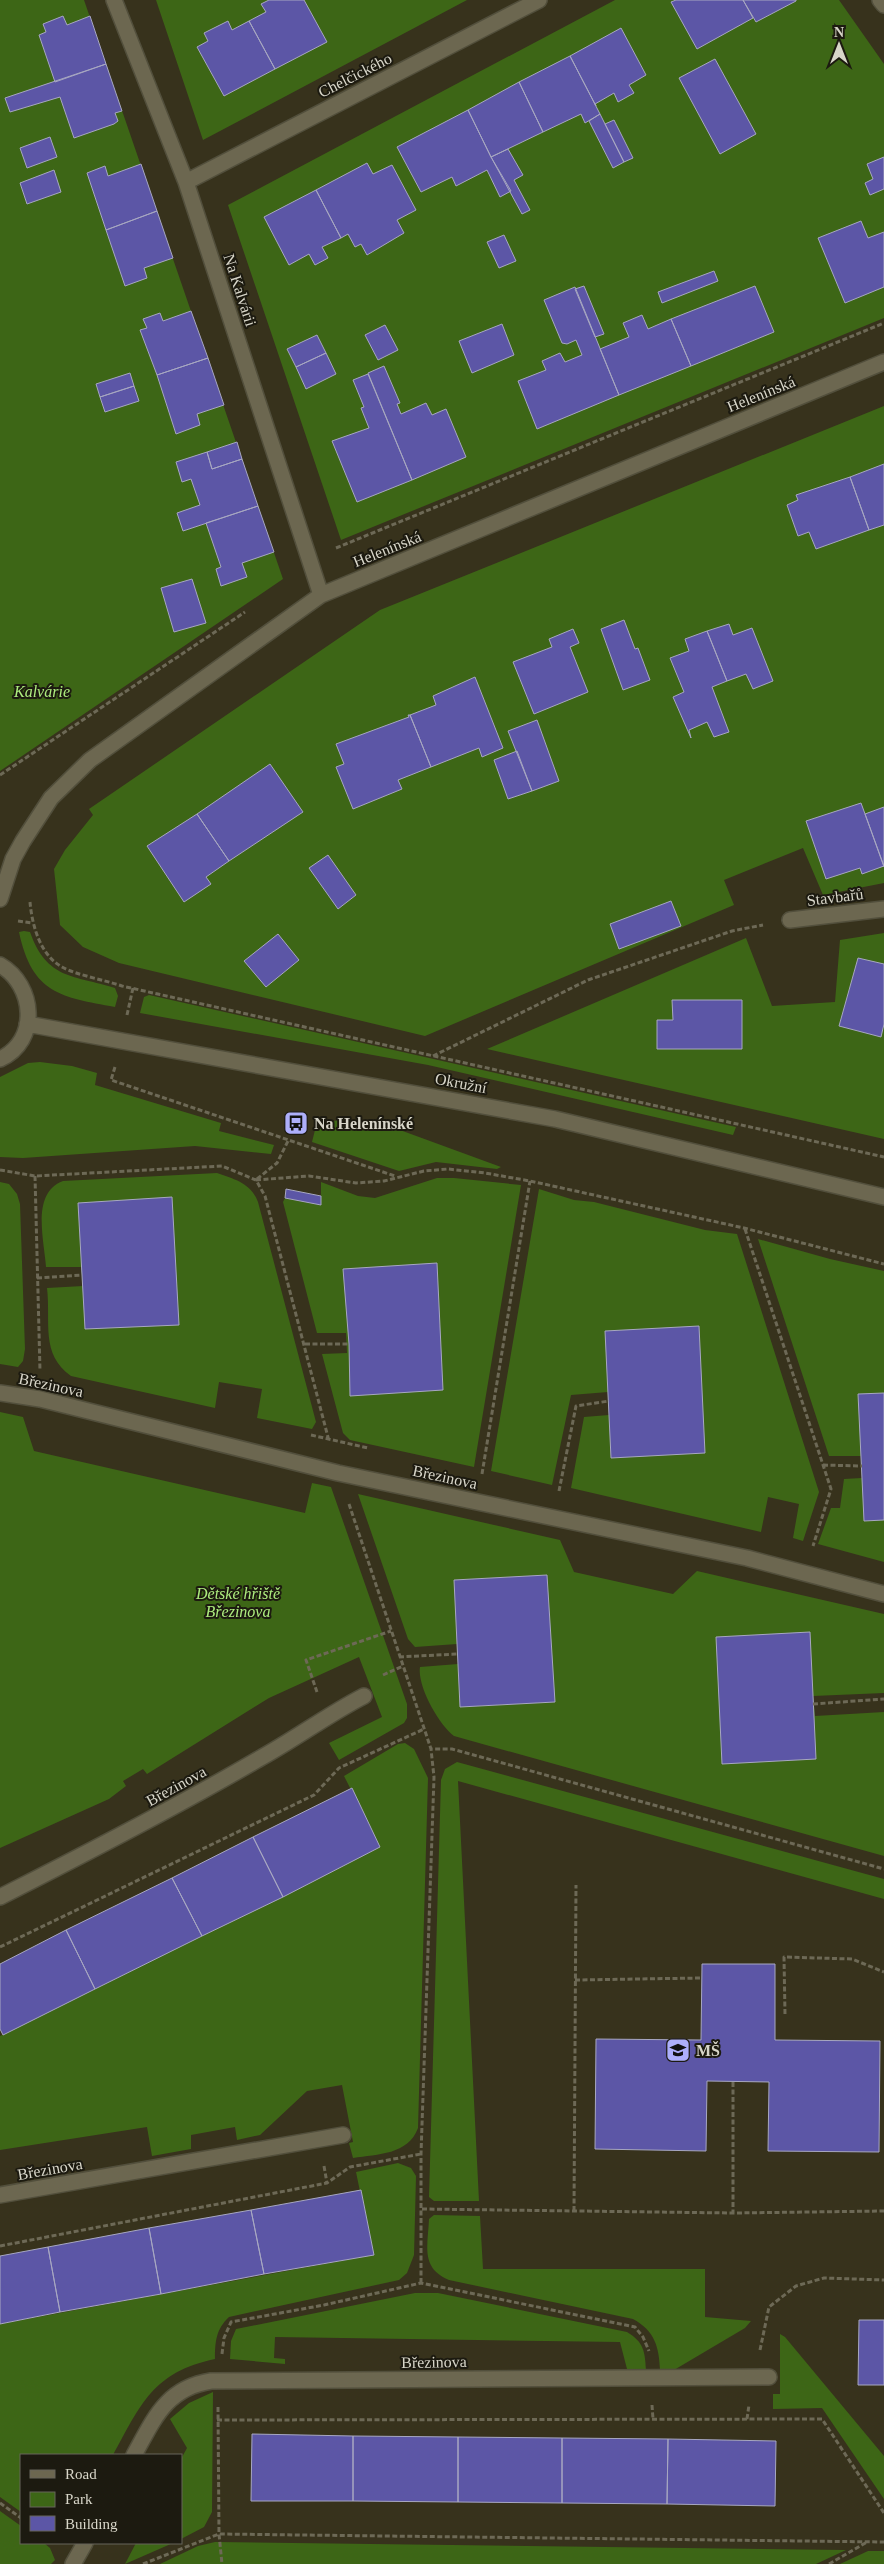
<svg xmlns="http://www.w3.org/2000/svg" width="884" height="2564" font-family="Georgia,serif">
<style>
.green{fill:#3d6616}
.building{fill:#5c56a6;stroke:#a7a7c1}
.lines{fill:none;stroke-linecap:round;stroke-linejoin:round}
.minor-casing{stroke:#524f3c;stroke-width:18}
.path{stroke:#6d6956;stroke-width:3;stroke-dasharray:5 2.5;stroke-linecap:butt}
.minor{stroke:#6c6750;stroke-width:15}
.labels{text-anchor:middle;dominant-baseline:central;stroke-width:4;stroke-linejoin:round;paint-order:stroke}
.street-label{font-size:16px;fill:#d8d6c9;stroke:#1c1a10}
.park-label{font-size:16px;font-style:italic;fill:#adec7e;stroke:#1c1a10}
.poi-label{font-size:16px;font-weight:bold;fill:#d8d6c9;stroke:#1c1a10;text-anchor:start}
</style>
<rect width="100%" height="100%" fill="#37321c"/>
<path class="green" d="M0,0H84L283,579L0,771Z
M156,0H467L203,140Z
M615,0H839L884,64V318L341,540L228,205Z
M884,406V883L823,895L803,848L724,880L734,905L425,1036L119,963L83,947L60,925L54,869L65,850L93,815L89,809L380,610Z
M24,931L30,932C47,980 74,975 115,988L118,996L115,1007C61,997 32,994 19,932Z
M884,933V1139L487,1049L746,938L772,1006L835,1002L840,940Z
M149,995L736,1127L733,1135L428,1065L140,1013L144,997Z
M40,1062L72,1066L97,1073L95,1085L221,1123L219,1131L274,1145L271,1154L195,1146L23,1158L0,1157V1077L28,1063Z
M345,1120L376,1123L389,1126L501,1167L497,1169L436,1162L399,1171L312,1142L317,1122Z
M217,1173C234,1179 251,1183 258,1202L316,1422L312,1429L257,1418L262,1389L219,1382L215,1408L71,1376C40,1354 51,1322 47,1288L83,1286L81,1267H46C44,1239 31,1193 63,1181Z
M437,1178H454L521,1185L474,1467L350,1440L343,1433L322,1354L347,1353L346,1333H317L283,1202L285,1198L321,1205V1182L358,1196L375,1198Z
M0,1182L9,1184L17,1194L20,1204L25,1349L23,1361L18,1367L0,1364Z
M539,1189L574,1200L594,1202L705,1230L737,1234L819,1492L803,1541L793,1538L799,1504L768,1497L761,1532L571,1488L584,1417L609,1415L608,1392L571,1395L552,1485L491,1471Z
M758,1239L830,1259L884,1271V1562L818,1544L831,1508H840L844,1479L862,1478L861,1456H829Z
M0,1412L23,1417L34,1451L305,1513L312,1483L331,1487L407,1704V1718L404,1723L339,1760L329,1743L382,1717L359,1657L269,1698L147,1774L143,1769L123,1781L126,1786L109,1799L0,1848Z
M358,1494L560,1540L574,1572L673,1594L697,1571L884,1614V1693L813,1696L815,1716L884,1712V1856L454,1736C439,1725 417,1686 420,1667L458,1664L461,1707L554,1702L547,1575L454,1580L457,1644L415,1647L408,1639Z
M405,1743L414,1749L428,1778L418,2128C408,2155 378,2154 353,2158L349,2143L353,2142L342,2085L307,2091L260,2135L237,2140L235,2127L191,2135V2149L152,2156L147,2127L0,2150V2036L380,1847L344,1776L398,1744Z
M457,1762L884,1879V1899L458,1781L479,2201H434L429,2197L441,1780L445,1769Z
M398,2163L411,2168L416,2176L414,2255L407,2273L399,2280L229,2317C216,2329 215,2342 215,2359C153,2372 141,2404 113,2455H21V2512L0,2497V2324L373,2255L356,2172Z
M434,2215L480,2216L483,2269H705V2317L751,2321L745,2328L674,2370H660C659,2347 655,2331 633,2319L449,2280C420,2268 428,2245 429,2219Z
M415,2293H438L627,2332C644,2342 645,2352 646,2370L627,2369L620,2342L275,2337L274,2358L285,2359V2364L230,2359L231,2341L236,2329Z
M780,2334L785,2337L884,2456V2499L822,2408L773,2409V2394H780Z
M213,2392L212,2512L204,2527L181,2539V2459L187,2448L170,2419L189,2403Z
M0,2511L21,2526V2543H44L50,2548L55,2560L51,2564H0Z
M215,2542L846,2550L816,2564H160L198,2546Z
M136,2543H173L125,2564Z
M868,2551H884V2564H840Z"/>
<path class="building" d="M269,0H304L327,42L275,69L249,21L266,12L261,4Z
M676,0H743L753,18L697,49L671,2Z
M743,0H796V1L756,22Z
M63,16L67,25L90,16L106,64L55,82L39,35L46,32L43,24Z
M228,21L232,30L249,21L275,69L224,96L197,47L208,41L204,33Z
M621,28L646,75L629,85L634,93L618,102L614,93L595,104L596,106L570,56Z
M570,56L600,114L585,123L581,114L543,132L519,82Z
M715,59L756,134L720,154L679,78Z
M106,64L122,111L115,113L118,121L114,124L74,138L60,97L10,112L5,98Z
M519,82L543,132L491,157L468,110Z
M468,110L491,157L511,191L500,197L487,170L456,186L452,177L421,192L397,147Z
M600,114L624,162L613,168L589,121Z
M614,120L633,158L624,162L605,124Z
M50,137L57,157L27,168L20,148Z
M508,149L523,175L514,180L530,210L522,214L491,157Z
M884,157V189L870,195L865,183L873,179L867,164Z
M367,163L373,174L392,165L416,210L397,220L404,233L367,255L361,244L355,247L348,234L341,238L316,190Z
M141,164L157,211L106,230L87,173L105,166L108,176Z
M54,170L61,192L27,204L20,183Z
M316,190L341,238L322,247L328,258L315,265L309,254L289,265L264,217Z
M157,211L173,258L144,268L147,278L125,286L106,230Z
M861,221L868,238L884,232V287L845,303L818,238Z
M504,235L516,261L499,268L487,242Z
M714,271L718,281L662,303L658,292Z
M584,286L604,334L595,337L575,289Z
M755,286L774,332L691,366L671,319Z
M575,287L619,395L537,429L518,381L546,370L542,361L560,353L565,362L582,355L576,340L567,344L562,343L544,300Z
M191,311L208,358L157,375L140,330L147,328L143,319L160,313L163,321Z
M642,315L648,329L671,319L691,366L619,395L600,349L629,337L623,323Z
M502,324L514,355L472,373L459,341Z
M385,325L398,350L378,360L365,335Z
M317,335L326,353L296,367L287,349Z
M326,353L336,374L306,389L296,367Z
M208,358L224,405L197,414L200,425L176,434L157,375Z
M384,366L400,403L397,404L401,414L426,403L432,415L446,409L466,457L412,480L368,373Z
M130,373L134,386L100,397L96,384Z
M368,374L412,480L357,502L332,441L369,428L361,408L364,407L353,380Z
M134,386L139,401L105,412L100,397Z
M237,442L242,459L212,469L207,452Z
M207,452L212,469L242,459L258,506L183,531L177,513L200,505L191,479L182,482L176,462Z
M884,464V525L869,530L850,477Z
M850,477L869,530L816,549L809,532L798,536L787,505L798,500L796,495Z
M258,506L274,552L242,563L247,577L221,586L216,569L221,567L206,523Z
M192,579L206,623L174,632L161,588Z
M624,620L635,649L638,648L650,680L623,690L601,629Z
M729,624L733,635L752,628L773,681L753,689L746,674L727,681L707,631Z
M573,629L579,643L570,647L588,692L534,714L513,662L552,647L549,639Z
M707,631L727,681L712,687L729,732L714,737L707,722L689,730L691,738L673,697L684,692L670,658L689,651L685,639Z
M475,677L503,748L482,757L479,748L431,767L410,715L436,705L433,696Z
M408,715H410L431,767L398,780L402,789L353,809L336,767L344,764L336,744L409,717Z
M537,720L559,781L532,791L508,731Z
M517,751L532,791L508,799L494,760Z
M270,764L303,812L229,861L197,814Z
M861,803L884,866L862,874L860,868L826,879L806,821Z
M884,807V867L865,814Z
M197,814L229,861L206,877L211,884L184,902L147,846Z
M328,855L356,895L338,909L309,868Z
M671,901L681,926L619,949L610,924Z
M278,934L299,960L266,987L244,961Z
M858,958L884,964V1024L881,1037L839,1026Z
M672,1000H742V1049H657V1020H673Z
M286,1189L321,1196V1205L285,1198Z
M172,1197L179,1325L85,1329L78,1203Z
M437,1263L443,1390L350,1396L349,1344L343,1269Z
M699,1326L705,1453L611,1458L605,1331Z
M884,1393V1520L864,1521L858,1394Z
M547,1575L555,1702L460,1707L454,1580Z
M810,1632L816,1759L722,1764L716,1637Z
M352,1788L380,1847L283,1897L253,1837Z
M253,1837L283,1897L202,1936L172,1878Z
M172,1878L202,1936L95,1989L66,1930Z
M66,1930L95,1989L3,2035L0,2029V1964Z
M702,1964H775V2040L880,2041L879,2152L768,2151L769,2082L707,2081L706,2151L595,2149L596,2039L701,2040Z
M361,2190L374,2255L264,2274L251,2210Z
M251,2210L264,2274L161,2294L149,2228Z
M149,2228L161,2294L60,2312L48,2247Z
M48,2247L60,2312L0,2324V2256Z
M859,2320H884V2385H858Z
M252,2434L353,2436V2501H251Z
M353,2436L458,2437V2502L353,2501Z
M458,2437L562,2438V2503L458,2502Z
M562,2438L668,2439L667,2504L562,2503Z
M668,2439L776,2441L775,2506L667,2504Z"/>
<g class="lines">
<g class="minor-casing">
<path id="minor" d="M114,0L186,182L321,595
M880,0L884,5
M186,182L539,0
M0,899L13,859L23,841L51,798L90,760L321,595L884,362
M790,920L884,909
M0,965C35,985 40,1041 0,1059
M27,1024L555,1119L884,1197
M0,1393L40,1399L338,1473L747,1558L884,1594
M0,1897C87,1853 173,1809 257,1760C294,1740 327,1715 364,1696
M0,2195L343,2135
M134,2455C154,2419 166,2388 211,2381L769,2377
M73,2564L85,2543"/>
</g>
<path class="path" d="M336,548L884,323
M0,775L245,612
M30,902C32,925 40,955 62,967C76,975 105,980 122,986L884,1157
M18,921L32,923
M127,1015L133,988
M433,1056L588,980L732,931L763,925
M115,1067L111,1080L395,1176
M0,1170L35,1176L222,1166L256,1180L265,1196L329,1441
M35,1176L40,1371
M257,1179L277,1163L289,1139
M256,1180L309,1176L356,1183L384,1181L424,1171L448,1169L485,1173L530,1181L744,1228L884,1264
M745,1229L831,1489L813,1546
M37,1278L82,1275
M305,1344H349
M311,1435L368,1448
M823,1465L862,1466
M482,1474L530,1181
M559,1491L576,1406L609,1401
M349,1504L431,1749H452L884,1869
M399,1657L458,1654
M383,1675L403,1666
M317,1692L306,1660L391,1631
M813,1704L884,1699
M0,1947L314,1795L339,1768L424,1729
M575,1980L702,1978
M785,2014L784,1957L852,1959L884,1972
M733,2082V2213
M324,2166L327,2183
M422,2209L733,2213L884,2211
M574,2211L576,1885
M0,2246L327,2183L350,2167L421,2154
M421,2283V2154L434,1777L431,1749
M760,2350L769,2307L796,2286L824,2278L884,2280
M222,2354L224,2338L231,2322L324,2305L421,2283L635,2327L643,2337L649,2351
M652,2405L653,2419
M218,2407L219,2534L222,2564
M747,2419L749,2405
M217,2420L822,2419L884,2513
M0,2503L21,2518
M143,2564L219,2534L884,2542
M829,2564L867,2542"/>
<use href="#minor" class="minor"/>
</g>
<defs>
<g id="bus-square" transform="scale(1.25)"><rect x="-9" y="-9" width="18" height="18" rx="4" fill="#adaffb" stroke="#1c1a10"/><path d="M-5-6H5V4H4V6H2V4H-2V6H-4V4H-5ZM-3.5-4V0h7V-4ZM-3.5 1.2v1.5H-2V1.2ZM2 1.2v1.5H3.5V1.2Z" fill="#111"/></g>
<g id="school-square" transform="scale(1.25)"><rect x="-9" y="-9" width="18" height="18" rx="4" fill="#adaffb" stroke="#1c1a10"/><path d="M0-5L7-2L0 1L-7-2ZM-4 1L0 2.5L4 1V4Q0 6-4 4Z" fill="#111"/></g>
</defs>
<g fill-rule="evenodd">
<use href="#bus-square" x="296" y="1123"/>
<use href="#school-square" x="678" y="2050"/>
</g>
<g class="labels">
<g class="street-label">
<text transform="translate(355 75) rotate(-27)">Chelčického</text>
<text transform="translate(240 290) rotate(72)">Na Kalvárii</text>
<text transform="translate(761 394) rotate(-22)">Helenínská</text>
<text transform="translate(387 549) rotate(-22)">Helenínská</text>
<text transform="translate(835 897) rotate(-7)">Stavbařů</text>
<text transform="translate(461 1083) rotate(11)">Okružní</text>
<text transform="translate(51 1385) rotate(12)">Březinova</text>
<text transform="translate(445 1477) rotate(12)">Březinova</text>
<text transform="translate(176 1786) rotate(-29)">Březinova</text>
<text transform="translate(50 2169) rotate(-10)">Březinova</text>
<text transform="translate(434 2362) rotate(-1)">Březinova</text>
</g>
<g class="park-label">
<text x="42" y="691">Kalvárie</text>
<text x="238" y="1593">Dětské hřiště<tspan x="238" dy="18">Březinova</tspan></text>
</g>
<g class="poi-label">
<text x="314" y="1123">Na Helenínské</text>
<text x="696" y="2050">MŠ</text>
</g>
</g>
<rect x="20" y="2454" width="162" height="90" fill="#1c1a10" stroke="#67655a"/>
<rect x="30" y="2470" width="25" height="8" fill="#6c6750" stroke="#67655a"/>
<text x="65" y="2479" font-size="15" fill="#d8d6c9">Road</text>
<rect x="30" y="2492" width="25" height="15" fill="#3d6616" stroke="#67655a"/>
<text x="65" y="2504" font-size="15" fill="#d8d6c9">Park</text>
<rect x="30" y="2516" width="25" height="15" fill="#5c56a6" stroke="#67655a"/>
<text x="65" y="2529" font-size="15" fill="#d8d6c9">Building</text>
<g transform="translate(839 45)" stroke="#1c1a10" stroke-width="4" paint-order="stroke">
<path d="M0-4L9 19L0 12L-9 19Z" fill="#d8d6c9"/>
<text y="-8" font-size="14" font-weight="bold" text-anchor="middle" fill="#d8d6c9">N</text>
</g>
</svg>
